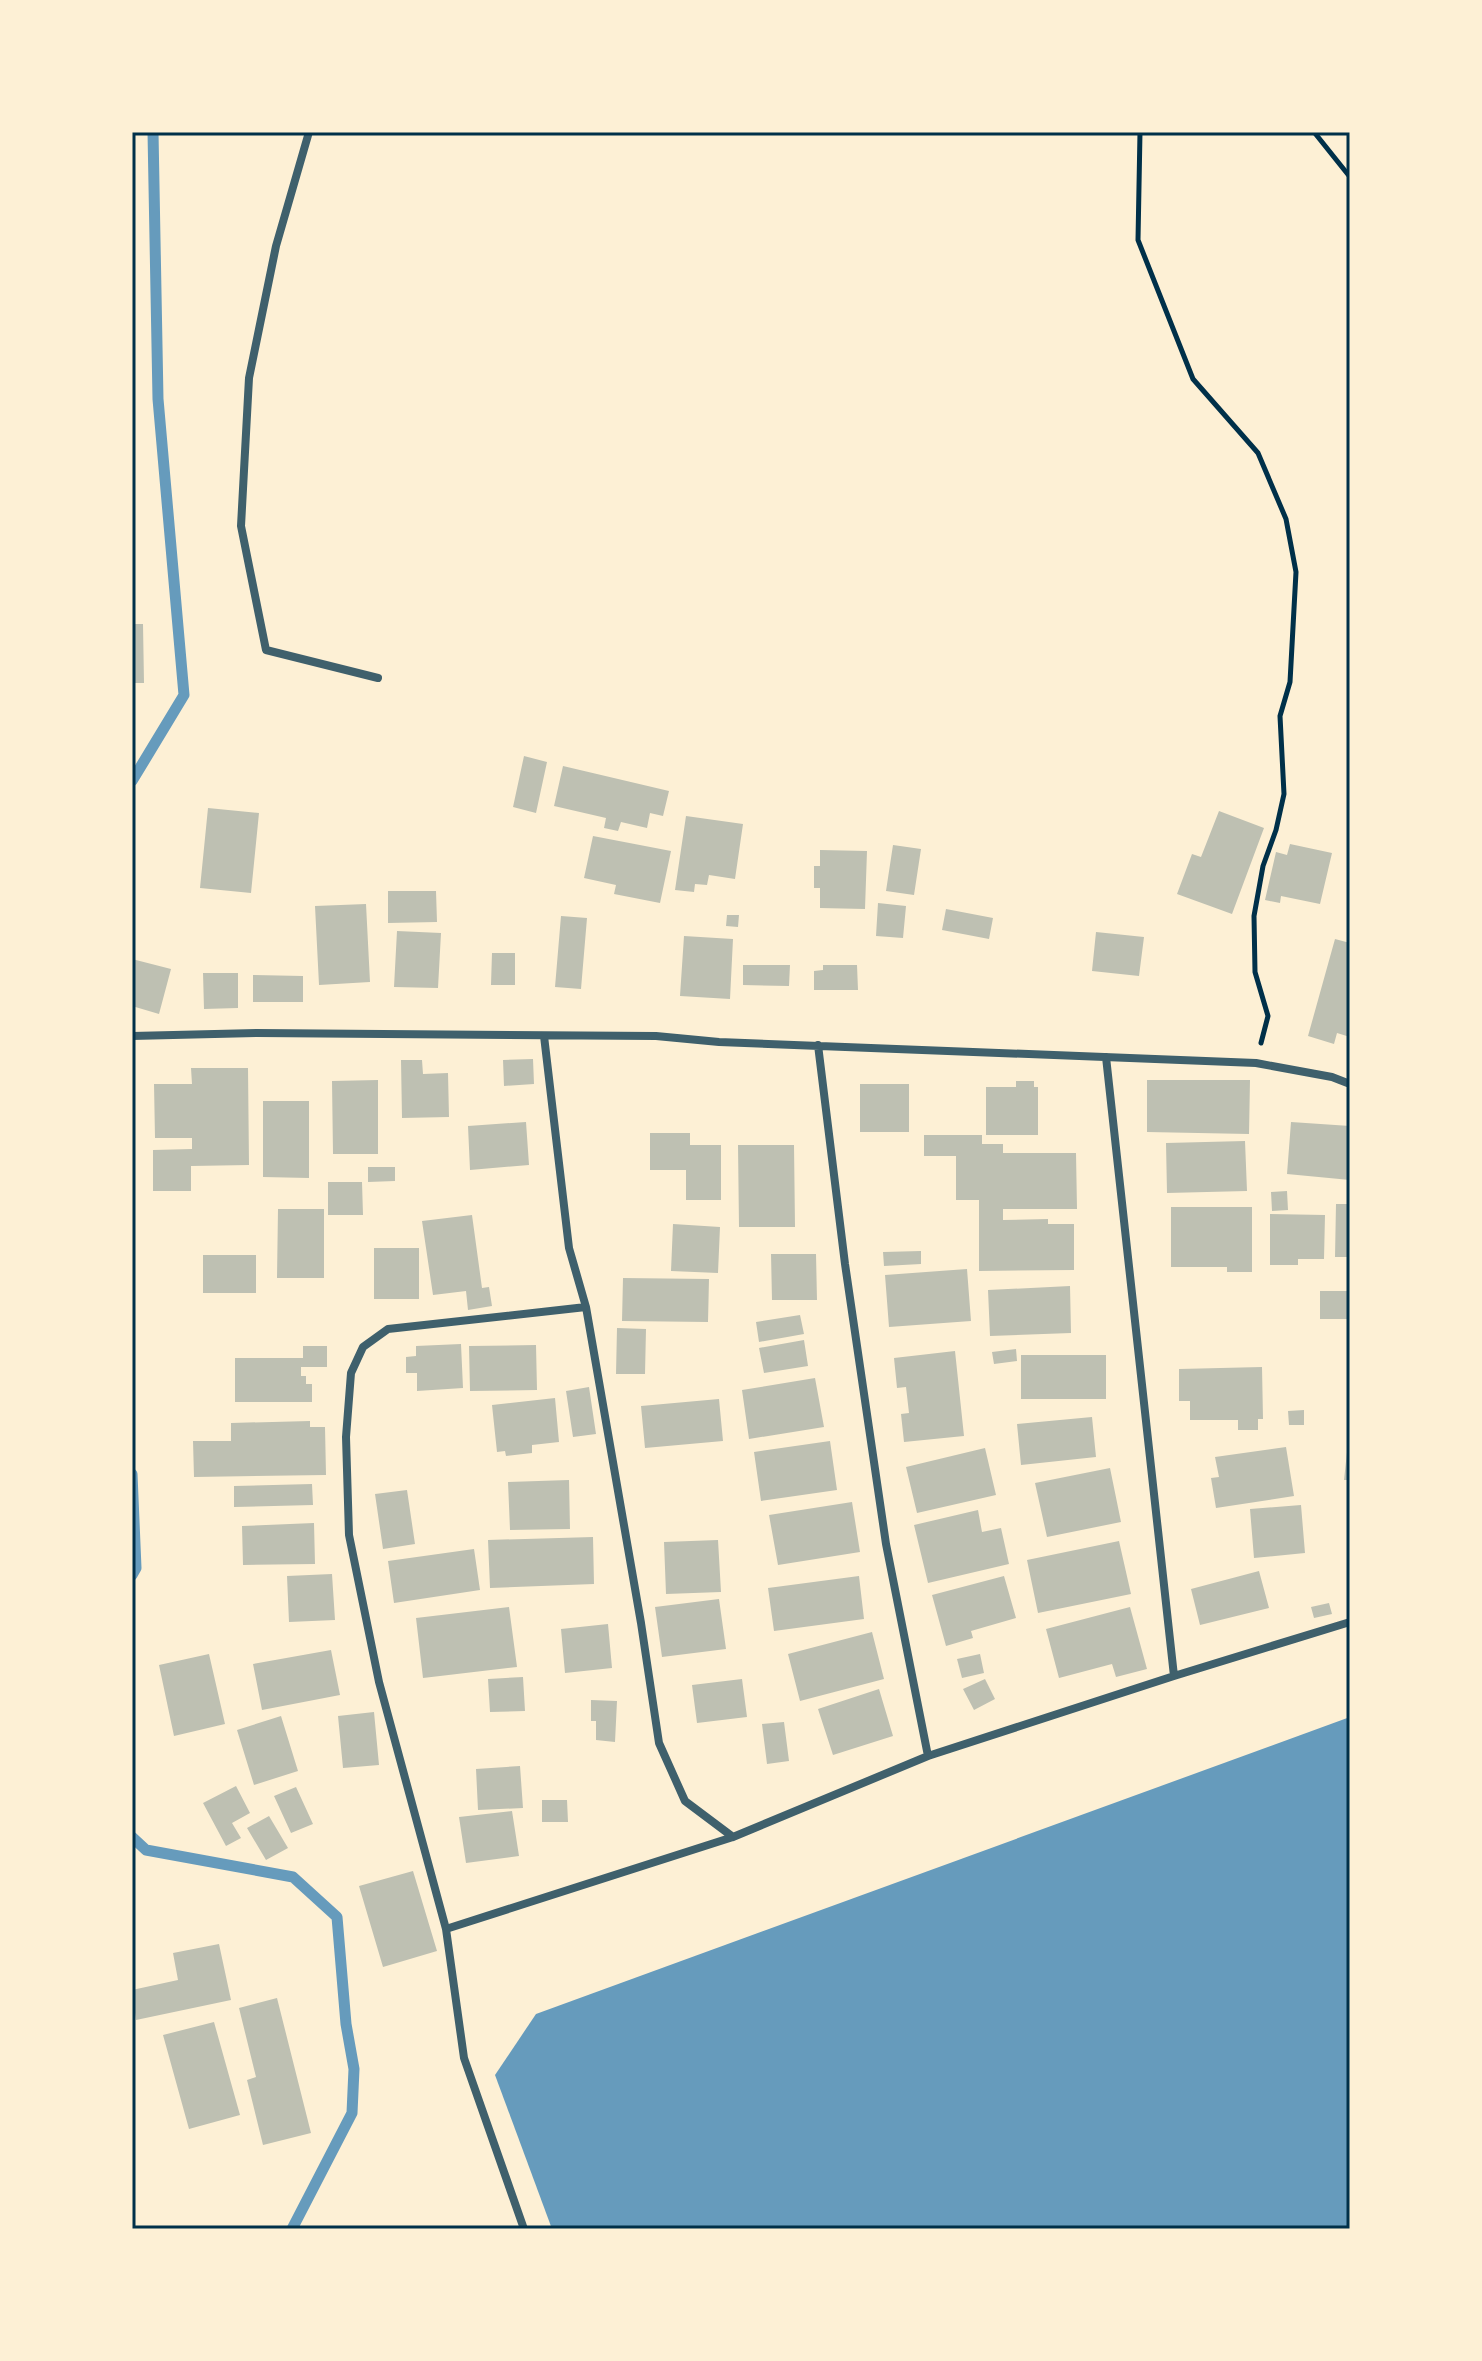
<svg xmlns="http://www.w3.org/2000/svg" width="1482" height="2361" font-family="Jost,sans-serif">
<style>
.water{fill:#669bbc}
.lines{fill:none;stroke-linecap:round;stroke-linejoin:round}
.stream{stroke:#669bbc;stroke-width:11}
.building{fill:#bec0b2}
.path{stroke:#003049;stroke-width:5}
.minor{stroke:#3f606c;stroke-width:8}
.neatline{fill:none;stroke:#003049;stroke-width:3}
</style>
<rect width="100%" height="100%" fill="#fdf0d5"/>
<path class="water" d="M1350,1717V2229H552L495,2075L536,2014Z"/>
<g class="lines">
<path class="stream" d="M132,781L184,695L158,399L153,132
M132,1474L136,1568L132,1575
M132,1837L146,1850L293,1877L337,1917L346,2024L354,2069L352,2113L292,2229"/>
</g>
<path class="building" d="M132,624H143L144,683H132Z
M524,756L547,762L536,813L513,807Z
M563,766L669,791L663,816L650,813L647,828L621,822L618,831L604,828L606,818L554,806Z
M208,808L259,813L251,893L200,888Z
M1219,811L1264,828L1232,914L1177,894L1192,854L1201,857Z
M686,816L743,824L735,879L709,875L707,885L695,884L694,892L675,890Z
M593,836L671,851L660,903L614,894L616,885L584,878Z
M1290,844L1332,853L1320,904L1281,896L1280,903L1265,900L1276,852L1287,855Z
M893,845L921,849L914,895L886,891Z
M820,850L867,851L865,909L820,908V888H814V866H820Z
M388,891H436L437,922L388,923Z
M878,903L906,906L903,938L876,936Z
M366,904L370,982L319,985L315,906Z
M946,909L993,918L989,939L942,930Z
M727,915H739L738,927L726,926Z
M561,916L587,918L581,989L555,987Z
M397,931L441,933L438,988L394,987Z
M1096,932L1144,937L1139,976L1092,971Z
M684,936L733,939L730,999L680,996Z
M1335,939L1350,943V1037L1337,1033L1334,1044L1308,1036Z
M492,953H515V985H491Z
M132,959L171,969L159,1014L132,1006Z
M743,965H790L789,986L743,985Z
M823,965H857L858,990H814V971L823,970Z
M203,973H238V1008L204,1009Z
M253,975L303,976V1002H253Z
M533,1059L534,1084L504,1086L503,1060Z
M401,1060H422L423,1074L448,1073L449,1117L402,1118Z
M191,1068H248L249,1165L191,1166V1191H153V1150L192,1149V1138H155L154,1084H192Z
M378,1080V1154H333L332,1081Z
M1147,1080H1250L1249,1134L1147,1132Z
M1016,1081H1034V1087H1038V1135H986V1087H1016Z
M860,1084H909V1132H860Z
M263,1101H309V1178L263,1177Z
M526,1122L529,1165L470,1170L468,1126Z
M1291,1122L1350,1126V1180L1287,1174Z
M650,1133H690V1145H721V1200H686V1170H650Z
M924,1135H982V1144H1003V1153H1076L1077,1209H1003V1220L1048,1219V1224H1074V1270L979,1271V1200H956V1156H924Z
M1245,1141L1247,1191L1167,1193L1166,1143Z
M738,1145H794L795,1227H739Z
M368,1167H395V1181L368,1182Z
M328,1182H362L363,1215H328Z
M1287,1191L1288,1210L1272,1211L1271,1192Z
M1336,1204H1350V1257H1335Z
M1171,1207H1252V1272H1227V1267H1171Z
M278,1209H324V1278H277Z
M1270,1214L1325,1215L1324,1259H1298V1265H1270Z
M472,1215L482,1288L489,1287L492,1306L468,1310L466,1291L433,1295L422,1221Z
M673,1224L720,1227L718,1273L671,1271Z
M374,1248H419V1299H374Z
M921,1251V1264L884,1266L883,1252Z
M771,1254H816L817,1300H772Z
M203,1255H256V1293H203Z
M967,1269L971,1321L889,1327L885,1275Z
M623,1278L709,1279L708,1322L622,1321Z
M1070,1286L1071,1333L990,1336L988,1290Z
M1320,1291H1350V1319H1320Z
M800,1315L804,1334L759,1342L756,1322Z
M617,1328L646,1329L645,1374H616Z
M804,1340L808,1366L764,1373L759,1348Z
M461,1344L463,1388L417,1391V1373H406V1357L416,1356V1346Z
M536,1345L537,1390L470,1391L469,1346Z
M303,1346H327V1367H301V1376H306V1384H312V1402H235V1358H303Z
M1016,1349L1017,1361L994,1364L992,1352Z
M955,1351L964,1436L904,1442L901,1414L909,1413L906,1387L897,1388L894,1358Z
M1021,1355H1106V1399H1021Z
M1262,1367L1263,1419H1258V1430H1238V1420H1190V1401H1179V1369Z
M815,1378L824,1427L749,1439L742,1390Z
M589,1387L596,1434L573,1437L566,1391Z
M555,1398L559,1442L532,1445V1453L506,1456L505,1451L497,1452L492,1405Z
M719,1399L723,1441L645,1448L641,1406Z
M1304,1410V1425H1289L1288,1411Z
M1092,1417L1096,1457L1021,1465L1017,1424Z
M310,1421V1427H325L326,1475L194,1477L193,1441H231V1423Z
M830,1441L837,1490L761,1501L754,1452Z
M1348,1443H1350V1480H1344Z
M1286,1447L1294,1496L1216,1508L1211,1478L1219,1477L1215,1457Z
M985,1448L996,1495L917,1513L906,1467Z
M1110,1468L1121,1522L1047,1537L1035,1483Z
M569,1480L570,1529L510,1530L508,1482Z
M312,1484L313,1505L234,1507V1486Z
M407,1490L415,1544L383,1549L375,1494Z
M852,1502L860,1552L778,1565L769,1515Z
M1301,1505L1305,1553L1254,1558L1250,1509Z
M978,1510L982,1532L1001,1528L1009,1564L928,1583L914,1525Z
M314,1523L315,1564L243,1565L242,1526Z
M593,1537L594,1584L490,1588L488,1540Z
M718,1540L721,1592L666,1594L664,1542Z
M1119,1541L1131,1594L1038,1613L1027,1560Z
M474,1549L480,1590L394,1603L388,1561Z
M1259,1571L1269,1608L1200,1625L1191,1589Z
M332,1574L335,1620L289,1622L287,1576Z
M859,1576L864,1619L774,1631L768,1588Z
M1004,1576L1016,1618L971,1631L973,1638L946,1646L932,1595Z
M719,1599L726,1649L662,1657L655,1607Z
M1329,1603L1332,1614L1314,1618L1311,1607Z
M509,1607L517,1667L423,1678L416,1618Z
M1130,1607L1147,1669L1116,1677L1112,1664L1059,1678L1046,1629Z
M608,1624L612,1668L565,1673L561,1629Z
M872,1632L884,1679L800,1701L788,1654Z
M331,1650L340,1695L262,1710L253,1664Z
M209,1654L225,1724L174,1736L159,1665Z
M980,1654L984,1673L962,1678L957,1659Z
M523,1677L525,1711L490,1712L488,1679Z
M742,1679L747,1717L697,1723L692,1685Z
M985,1679L995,1699L974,1710L963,1689Z
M879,1689L893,1736L833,1755L818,1709Z
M591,1700L617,1701L615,1742L596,1740V1721H591Z
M374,1712L379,1765L343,1768L338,1716Z
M281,1716L298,1771L254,1785L237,1730Z
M784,1722L789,1761L767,1764L762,1724Z
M520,1766L523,1808L478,1810L476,1769Z
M236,1786L250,1813L232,1823L241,1838L226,1846L203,1803Z
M296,1787L313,1824L291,1833L274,1796Z
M542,1800H567L568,1822H542Z
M512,1811L519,1856L466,1863L459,1817Z
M269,1816L288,1848L266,1860L247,1828Z
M413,1871L437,1951L383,1967L359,1886Z
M219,1944L231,2000L136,2020L132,1990L178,1980L173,1953Z
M277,1998L311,2133L263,2145L247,2080L256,2077L239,2008Z
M214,2022L240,2115L189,2129L163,2035Z"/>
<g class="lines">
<path class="path" d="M1140,132L1138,240L1193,379L1258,453L1286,519L1296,572L1290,682L1280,716L1284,794L1276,830L1263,866L1254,916L1255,972L1268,1016L1261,1043
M1314,132L1350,177"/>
<path class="minor" d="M309,132L276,246L249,378L241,526L266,650L378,678
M132,1036L257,1033L656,1036L719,1042L1256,1063L1332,1077L1350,1084
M544,1036L569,1248L586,1307L641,1623L659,1743L685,1801L733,1837
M818,1045L845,1264L886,1544L928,1756
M1106,1057L1174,1676
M446,1929L733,1837L928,1756L1174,1676L1350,1622
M524,2229L464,2058L446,1929L379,1682L349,1535L346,1437L351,1373L363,1347L388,1329L586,1307"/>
</g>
<rect width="1482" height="2361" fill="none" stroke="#fdf0d5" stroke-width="268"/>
<rect x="134" y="134" width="1214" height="2093" class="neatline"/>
</svg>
